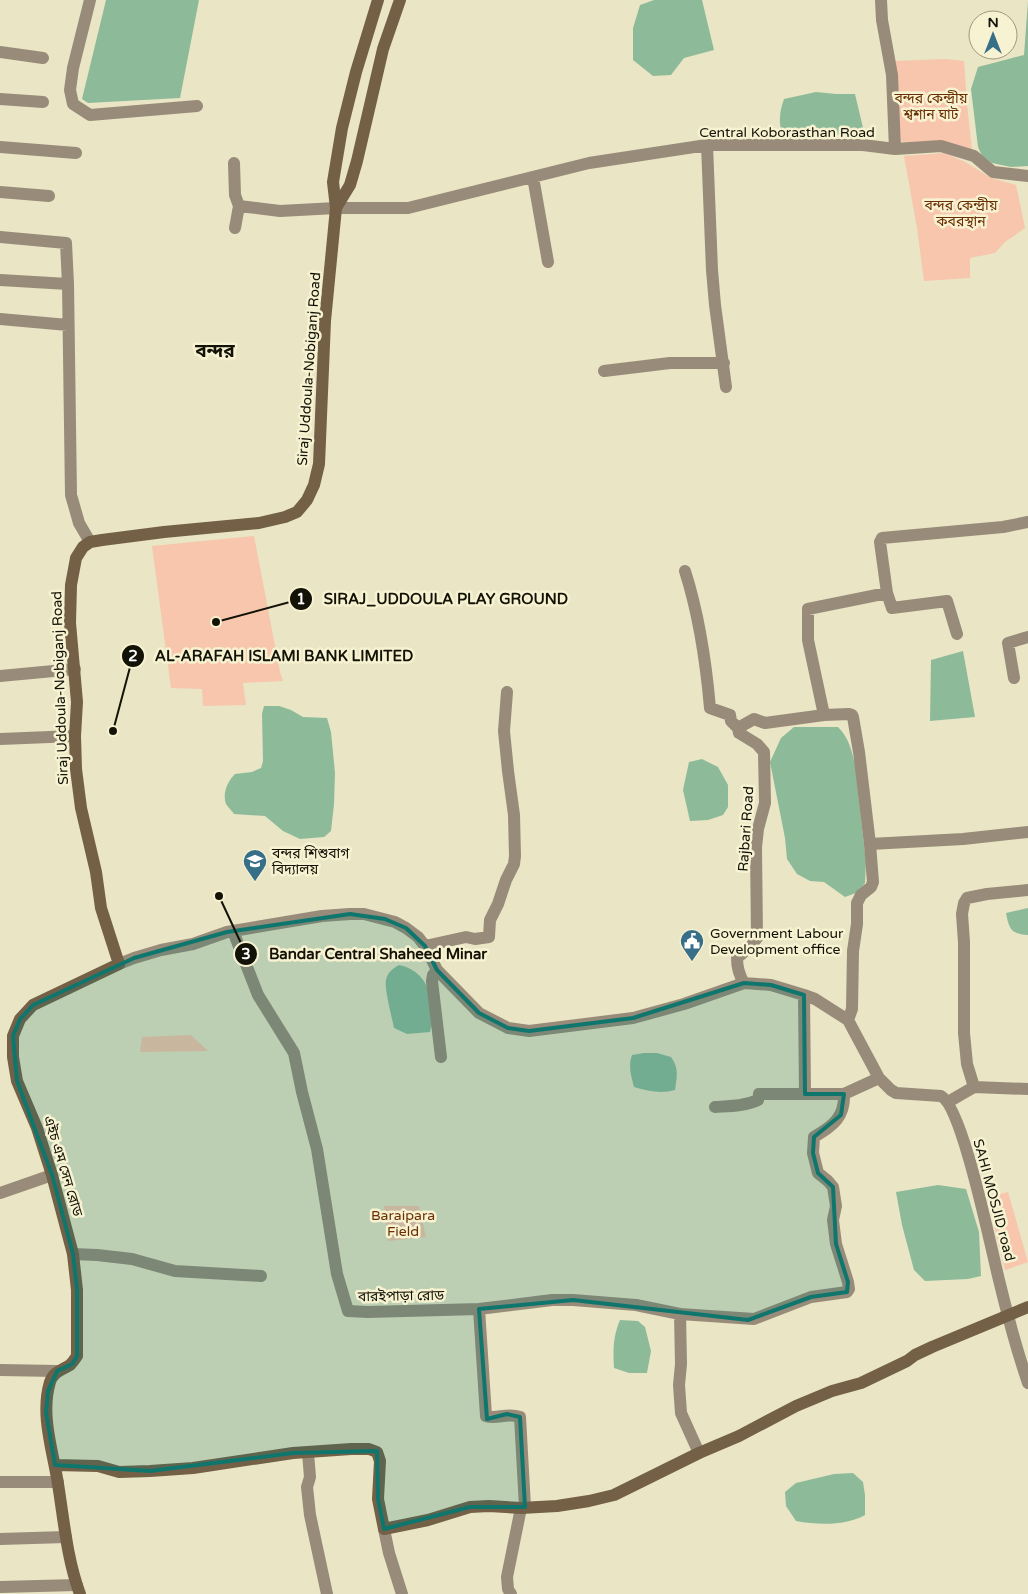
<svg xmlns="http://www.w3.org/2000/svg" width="1028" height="1594" font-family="'Varela Round','Noto Sans Bengali',sans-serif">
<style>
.green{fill:#f7c6ac}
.water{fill:#8dbb9a}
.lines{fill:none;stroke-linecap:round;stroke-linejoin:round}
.street{stroke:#988b79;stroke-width:12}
.secondary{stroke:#736046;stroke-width:12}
.marked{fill:#0f766e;fill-opacity:0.2;stroke:#0f766e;stroke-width:4;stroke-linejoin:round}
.labels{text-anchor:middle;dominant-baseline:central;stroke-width:5;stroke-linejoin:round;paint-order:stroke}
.park-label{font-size:14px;fill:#6a2f04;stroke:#f7f3d2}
.street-label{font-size:14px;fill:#131207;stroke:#f7f3d2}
.poi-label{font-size:14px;fill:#131207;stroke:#f7f3d2;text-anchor:start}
.district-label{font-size:19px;font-weight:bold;fill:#131207;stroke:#f7f3d2}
.leader{fill:none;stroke:#131207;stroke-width:2}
.callout-dot{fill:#131207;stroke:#f7f3d2;stroke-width:2}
.mark-label{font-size:15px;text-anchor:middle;font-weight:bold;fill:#fff}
.callout-label{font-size:15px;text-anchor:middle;font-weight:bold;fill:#131207;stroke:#f7f3d2;stroke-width:5;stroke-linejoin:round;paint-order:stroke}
</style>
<rect width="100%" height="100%" fill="#e9e5c5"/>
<path class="green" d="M945,59L964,61L967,104L972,150L896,141L894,61Z
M945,153L967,163L991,178L1016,185L1025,228L1005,242L995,253L970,258V278L924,281L917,228L904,156Z
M254,536L280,672L283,681L243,683L246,705L203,706L202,689L171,688L152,546Z
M191,1035L208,1051L140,1052L142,1037Z
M1008,1192L1028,1262L1005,1270L987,1197Z
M384,1206H419L426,1237L388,1241Z"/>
<path class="water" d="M106,0H199L180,98L88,103L82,99Z
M654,0H702L714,50L684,58L671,75L653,76L633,60V28L640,5Z
M1028,1V166L1011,167L992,163L982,156L978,147L971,89L978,67L1024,55Z
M816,92L836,94H855L864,132L787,140C777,130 779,112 784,99Z
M963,651L975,717L930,721L931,660Z
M264,706H279L291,710L303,717L327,718L331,732L335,773L334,804L331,831L324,837L300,839L283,831L265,816L234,814C232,811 228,807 226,804C222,793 228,781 235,774L252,772L261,768L263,761L262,714Z
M794,727H838C849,738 852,751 855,765L866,862L865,883L856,893L845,897L824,882L810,881L797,874L787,859L785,838L770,762L781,738Z
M702,759L718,767L728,785V807L723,815L708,820L690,821L683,790L689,762Z
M1028,908V935C1011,934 1009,929 1006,913Z
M399,965C430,971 437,1005 430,1032L407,1034L394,1028C392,1018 384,988 386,980C387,973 393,968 399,965Z
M644,1053H657L671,1057C679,1068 677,1076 675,1090C661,1094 648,1091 634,1087C631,1076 628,1066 632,1055Z
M938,1185L966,1189L979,1232L981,1276L968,1279L925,1281L914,1270L902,1225L896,1192Z
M620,1320L638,1321L645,1327L651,1351L647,1373H629L614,1368C613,1351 613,1336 620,1320Z
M853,1473L863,1482L865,1495V1515C846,1526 818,1525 796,1521L786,1506L785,1492L796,1483L834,1474Z"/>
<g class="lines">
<path class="street" d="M90,0L73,68L70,90L73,104L90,115L197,106
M881,0L882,20L892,75L895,149
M0,52L43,58
M0,99L43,102
M707,145L712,270L715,305L726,387
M0,147L76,153
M234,163L235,195L239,206L280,211L336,208H408L589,163L707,145H863L895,149L941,146L974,156L993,172L1028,176
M533,177L548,262
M0,192L49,196
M235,228L239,206
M0,237L66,243L68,284L71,495L79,523L90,542
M0,280L68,284
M0,319L68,325
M604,371L670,363H724
M685,571C699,615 706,662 710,708L730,715L731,721L738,728
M887,593L880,542L882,538L1003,527L1028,522
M0,676L75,669
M1014,678L1008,643L1028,637
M824,715L849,714L852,715L853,717L859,752L870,844
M0,739L75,736
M233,931L258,995L294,1053L302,1092L317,1149L337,1274L348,1311L368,1312L479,1309L552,1300H573L636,1305L680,1314L681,1364L679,1385L681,1413L699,1453
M425,946L466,937L475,939L489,937L490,920L498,904L506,880L514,864L515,856L514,815L508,771L504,731L507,692
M119,964L134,958L161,950L193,944L227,932L322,916L350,914H364L395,922L406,928L418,937L425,946L437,970L479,1013L508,1028L529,1031L633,1018L684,1004L744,983L771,985L804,995L815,999L848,1020L879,1078L891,1090L896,1093L941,1096C963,1107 992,1254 1000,1284C1008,1317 1017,1351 1028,1383
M437,970L433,975L432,981L441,1057
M744,983C739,975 737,968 737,958L751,946L757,938L756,847L758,829L765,803L764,752L757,744L739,733L738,728L754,719L765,723L824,715L808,640V609L887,593L892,608L947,601L957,634
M804,995L805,1094
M848,1020L852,1009L853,951L857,924V903L861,895L871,887L873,882L870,844L963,839L1028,832
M974,1087L967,1064L964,1033V942L962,914L964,903L967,898L987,894L1028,890
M948,1102L974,1087L1028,1089
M715,1107C730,1106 745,1106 758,1100L759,1094H844L879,1078
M0,1193L52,1175
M73,1254L97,1255L132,1259L175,1271L261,1276
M479,1309L486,1416C497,1420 506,1412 520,1417L525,1507
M680,1314L754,1319L811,1297L847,1292L849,1289L848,1282L836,1244L833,1220L836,1206L833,1187L828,1181L818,1173L813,1153L814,1137C833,1126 845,1117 844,1094
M0,1370L57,1371
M308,1453L310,1477L307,1487L310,1515L327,1594
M0,1482H58
M384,1529L389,1553L402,1594
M0,1539L66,1537
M0,1587L77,1585
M511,1594L508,1589L507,1577L521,1508"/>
<path class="secondary" d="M336,208L350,185L357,161L383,49L400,0
M55,1465L98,1466L119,1472L150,1471L193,1468L293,1453L351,1449H369L377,1452L380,1461L378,1499L384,1529L428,1520L470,1507L489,1506L521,1508L557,1506L589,1501L614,1495L699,1453L739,1436L796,1406L832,1391L861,1383L907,1361L915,1355L932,1347L1028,1307
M80,1594C67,1559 64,1521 58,1484C53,1451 40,1415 50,1382C53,1372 62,1370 70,1365C73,1362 75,1359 77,1356V1290L73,1254L52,1175L37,1128L17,1081L13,1057V1036L20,1019L33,1005L119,964L101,908L96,872L81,808L76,769L75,736L77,702L70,623L71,585L76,558L83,547L90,542L102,540L164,532L259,523L285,517L297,512L307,500L314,485L319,464L325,321L336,208L333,182L342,128L356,72L378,0"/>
</g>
<path class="marked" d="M350,914L385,919L406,928L425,946L437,970L479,1013L508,1028L529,1031L633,1018L744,983L771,985L804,995L805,1094H844L841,1115L814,1137L813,1153L818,1173L833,1187L836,1244L848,1282L847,1292L811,1297L748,1320L573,1300L479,1309L487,1419L507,1414L520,1417L525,1507H470L384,1529L378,1499L377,1451L293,1453L150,1471L55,1465L46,1413L48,1391L57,1371L72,1364L77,1356V1290L73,1254L52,1175L17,1081L13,1036L20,1019L33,1005L134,958L227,932Z"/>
<defs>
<g id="school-pin" transform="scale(1.25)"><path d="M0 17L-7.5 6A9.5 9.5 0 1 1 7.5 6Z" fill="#376f89" stroke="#f7f3d2"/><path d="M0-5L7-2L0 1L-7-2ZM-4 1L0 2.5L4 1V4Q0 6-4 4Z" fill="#fff"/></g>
<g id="civic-pin" transform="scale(1.25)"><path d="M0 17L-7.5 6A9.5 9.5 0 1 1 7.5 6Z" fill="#376f89" stroke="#f7f3d2"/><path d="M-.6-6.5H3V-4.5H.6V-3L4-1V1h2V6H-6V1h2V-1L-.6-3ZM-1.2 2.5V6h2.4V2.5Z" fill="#fff"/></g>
</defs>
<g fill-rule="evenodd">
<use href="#school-pin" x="255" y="861"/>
<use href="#civic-pin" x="692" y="941"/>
</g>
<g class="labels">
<g class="park-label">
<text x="931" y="98">বন্দর কেন্দ্রীয়<tspan x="931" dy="16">শ্বশান ঘাট</tspan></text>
<text x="961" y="205">বন্দর কেন্দ্রীয়<tspan x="961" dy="16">কবরস্থান</tspan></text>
<text x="403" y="1215">Baraipara<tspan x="403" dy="16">Field</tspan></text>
</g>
<g class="street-label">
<text x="787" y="132">Central Koborasthan Road</text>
<text transform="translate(309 369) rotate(-86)">Siraj Uddoula-Nobiganj Road</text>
<text transform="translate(60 688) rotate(-92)">Siraj Uddoula-Nobiganj Road</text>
<text transform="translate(746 829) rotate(-86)">Rajbari Road</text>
<text transform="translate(63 1166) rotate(73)">এইচ এম সেন রোড</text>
<text transform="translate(994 1200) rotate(75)">SAHI MOSJID road</text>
<text transform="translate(401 1296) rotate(-1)">বারইপাড়া রোড</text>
</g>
<g class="poi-label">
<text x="272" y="853">বন্দর শিশুবাগ<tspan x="272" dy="16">বিদ্যালয়</tspan></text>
<text x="710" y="933">Government Labour<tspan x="710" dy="16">Development office</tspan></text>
</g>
<g class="district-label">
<text x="215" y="351">বন্দর</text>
</g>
</g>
<path class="leader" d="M216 622L301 599M113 731L133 656M219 896L246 954"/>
<g class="callout-dot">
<circle cx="216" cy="622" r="5"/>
<circle cx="113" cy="731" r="5"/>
<circle cx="219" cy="896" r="5"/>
<circle cx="301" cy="599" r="12"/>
<circle cx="133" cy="656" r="12"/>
<circle cx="246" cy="954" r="12"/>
</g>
<g class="mark-label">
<text x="301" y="604">1</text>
<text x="133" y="661">2</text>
<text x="246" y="959">3</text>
</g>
<g class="callout-label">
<text x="446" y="604">SIRAJ_UDDOULA PLAY GROUND</text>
<text x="284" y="661">AL-ARAFAH ISLAMI BANK LIMITED</text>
<text x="378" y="959">Bandar Central Shaheed Minar</text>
</g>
<g transform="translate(993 35)"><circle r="24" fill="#f7f3d2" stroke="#9c9981"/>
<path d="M0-4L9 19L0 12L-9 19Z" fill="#376f89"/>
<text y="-8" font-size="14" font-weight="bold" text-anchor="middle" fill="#131207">N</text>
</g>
</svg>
